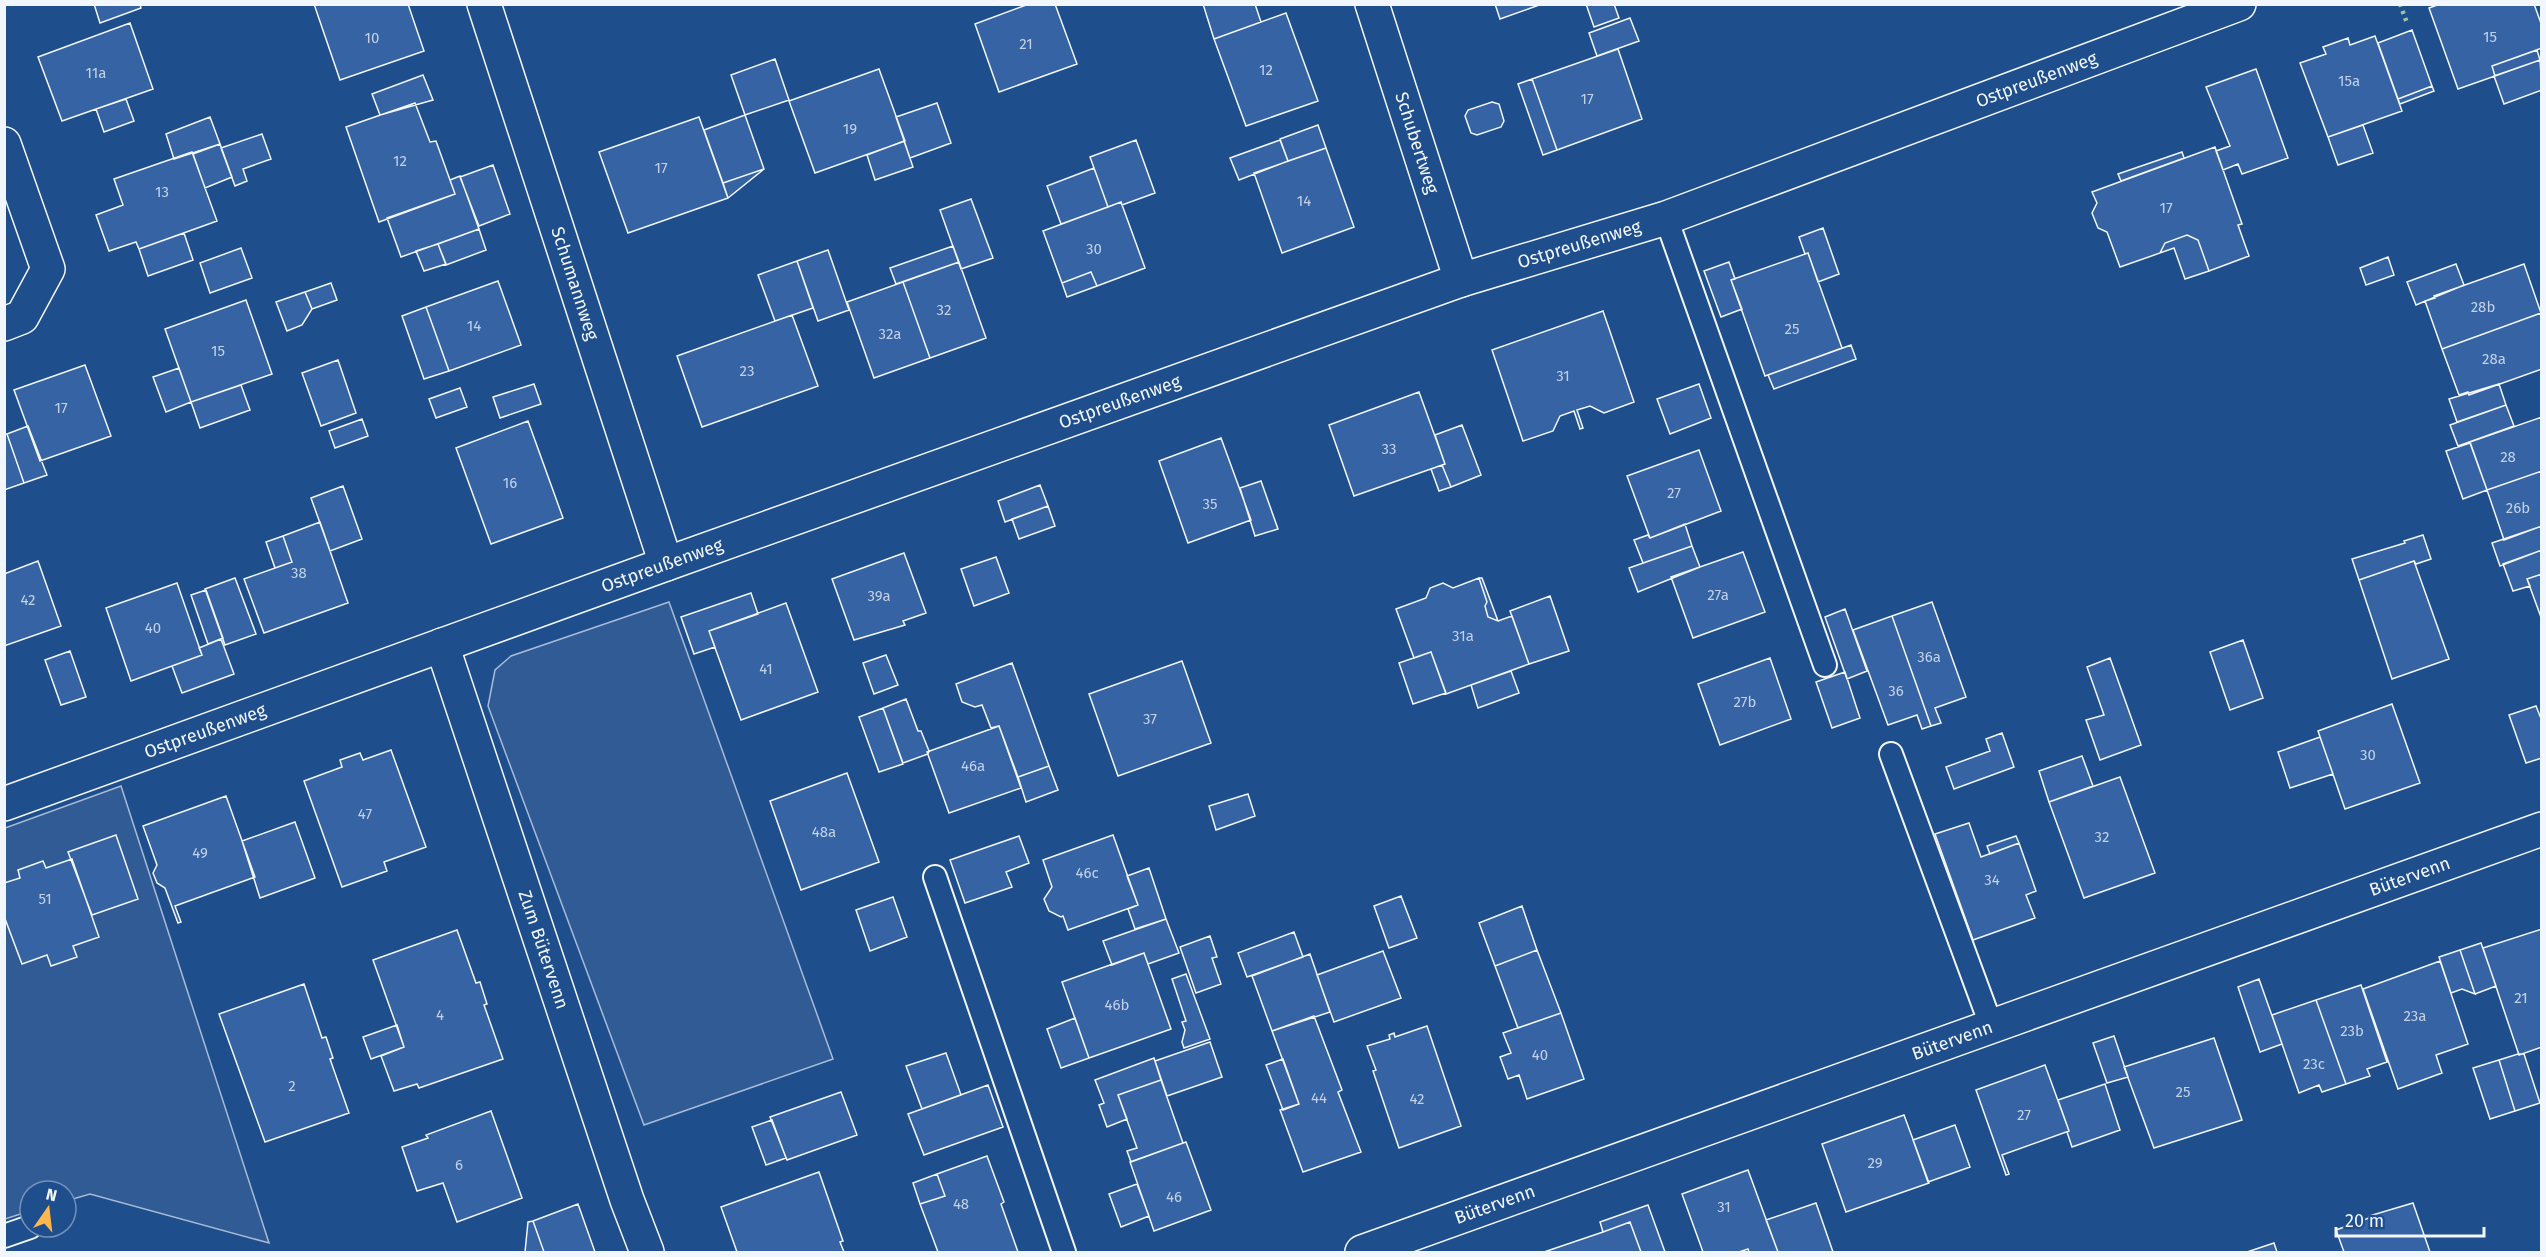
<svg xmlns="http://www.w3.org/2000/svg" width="2546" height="1257" font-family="'Fira Sans',sans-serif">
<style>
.built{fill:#305b95;stroke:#a8bbd7;stroke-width:1.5}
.building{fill:#3563a3;stroke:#f2f6ff;stroke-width:1.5}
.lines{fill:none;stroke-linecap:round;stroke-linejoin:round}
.service-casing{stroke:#f2f6ff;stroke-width:26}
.minor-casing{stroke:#f2f6ff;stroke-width:36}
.service{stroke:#1f4e8c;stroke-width:22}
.minor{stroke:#1f4e8c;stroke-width:33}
.hedge{stroke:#97c8a6;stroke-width:4.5;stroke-dasharray:3 4.5;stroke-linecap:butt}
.labels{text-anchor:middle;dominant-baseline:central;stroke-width:4.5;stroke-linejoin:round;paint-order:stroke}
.number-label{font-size:15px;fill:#c3d1e8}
.street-label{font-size:18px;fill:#f2f6ff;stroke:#1f4e8c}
</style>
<rect width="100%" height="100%" fill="#1f4e8c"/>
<path class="built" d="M669,602L833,1059L644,1125L488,706L495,670L511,656Z
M121,786L269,1243L90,1194L66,1201V1191H30V1211L5,1219V828Z"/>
<path class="building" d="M94,4H140L141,8L100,23Z
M314,4H408L424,51L340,80Z
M1029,4H1055L1077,64L999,92L975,24Z
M1203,4H1255L1261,22L1214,39Z
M1495,4H1542L1500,19Z
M1586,4H1614L1619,18L1594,27Z
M2440,4H2534L2542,26V48L2492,66L2495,76L2458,89L2429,8Z
M1286,13L1318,101L1246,126L1214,39Z
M1630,18L1639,41L1597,56L1589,33Z
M130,23L153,89L62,121L38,57Z
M2412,30L2432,86L2398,99L2378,43Z
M2375,36L2402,111L2328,137L2300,63L2326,54L2323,47L2348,38L2350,45Z
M1618,49L1642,119L1557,150L1532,79Z
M2537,50L2540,60L2495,76L2492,66Z
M775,59L789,100L745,115L731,75Z
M2540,60L2542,90L2504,104L2494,76Z
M879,69L905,141L815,173L789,101Z
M2256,69L2288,158L2242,174L2238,164L2223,170L2216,151L2230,146L2206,87Z
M423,75L433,100L380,115L372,94Z
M1532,79L1557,150L1543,155L1518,84Z
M2432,86L2434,91L2400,104L2398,99Z
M126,99L134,121L104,132L96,109Z
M1492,102L1499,104L1504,121L1501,127L1477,135L1471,133L1465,116L1468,110Z
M415,103L430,142L436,141L455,194L379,222L346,127Z
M937,103L951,143L910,158L896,117Z
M745,115L764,169L723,183L704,130Z
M210,117L220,144L174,159L166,134Z
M699,117L728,198L628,233L599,152Z
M1318,125L1326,148L1288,161L1280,139Z
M2363,125L2373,153L2338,165L2328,137Z
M262,134L271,159L243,169L247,181L235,186L221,148Z
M1136,140L1155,193L1122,205L1121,202L1108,207L1090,157Z
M1280,140L1288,161L1239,180L1230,158Z
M904,141L913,167L875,180L867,155Z
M220,144L232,177L205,188L193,154Z
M2215,147L2242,224L2238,225L2249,256L2209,271L2198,240L2187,235L2165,243L2160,253L2120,267L2107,232L2098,228L2092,213L2097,203L2092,192Z
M1326,148L1354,227L1282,253L1254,173Z
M192,152L217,221L139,249L136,242L109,251L96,215L123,205L114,179Z
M2182,152L2184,158L2121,181L2118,174Z
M493,165L510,214L479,226L460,177Z
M1094,168L1108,207L1061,224L1047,186Z
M764,169L728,198L723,183Z
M460,176L479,229L401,257L387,218L455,194L450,180Z
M971,199L993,258L961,269L940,210Z
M1121,202L1145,268L1097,286L1091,272L1062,283L1043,231Z
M1823,228L1839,274L1818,282L1808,253L1805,254L1799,237Z
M479,229L486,250L446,265L438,244Z
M184,233L193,260L148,276L139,249Z
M2187,235L2198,240L2209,271L2185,279L2174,248L2160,253L2165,243Z
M438,244L446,264L424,271L416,251Z
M953,246L959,262L896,284L890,268Z
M241,248L252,278L210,293L200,263Z
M828,250L849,310L818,321L797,261Z
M1808,253L1842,348L1765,376L1731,280Z
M2388,257L2394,275L2366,285L2360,268Z
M797,261L813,308L775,321L758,275Z
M959,262L986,338L930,358L903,282Z
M1729,262L1735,279L1731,280L1742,309L1721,317L1704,271Z
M2456,264L2464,285L2416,305L2407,282Z
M2524,264L2541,313L2442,349L2425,301L2435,298L2434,296Z
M1091,272L1097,286L1067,297L1062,283Z
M498,281L521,345L449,371L426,307Z
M903,282L930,358L874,378L847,302Z
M331,283L337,300L312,309L305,292Z
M305,292L312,309L302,325L287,331L276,302Z
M246,300L272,374L191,402L165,329Z
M426,307L449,371L424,379L402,316Z
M1603,311L1634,402L1604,413L1590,406L1577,410L1583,428L1580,429L1574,411L1560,416L1553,431L1523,441L1492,350Z
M2541,313L2542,369L2469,395L2468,392L2459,395L2442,349Z
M792,315L818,386L702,427L677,356Z
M1851,345L1856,359L1774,389L1768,375Z
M338,360L356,413L321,426L302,373Z
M85,365L111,436L40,461L14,390Z
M179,368L191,402L166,412L153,377Z
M534,384L541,404L500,418L493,397Z
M1699,384L1711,418L1670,434L1657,399Z
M2499,384L2506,405L2457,422L2449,399Z
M241,385L250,410L200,428L191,402Z
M460,388L467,407L436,418L429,399Z
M1419,392L1445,464L1354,496L1329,425Z
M2506,405L2514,426L2458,446L2450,425Z
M2542,417V471L2487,490L2470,442Z
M362,419L368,436L335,448L329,431Z
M528,421L563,518L491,544L456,448Z
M1462,425L1481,475L1451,487L1442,465L1445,464L1435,435Z
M28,426L47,475L24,483L7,434Z
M4,434H7L24,483L4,490Z
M1221,438L1251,520L1188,543L1159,461Z
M2470,443L2487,490L2463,499L2446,451Z
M1699,450L1721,511L1650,538L1627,476Z
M1442,465L1451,487L1439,491L1431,469Z
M2542,471V526L2504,540L2487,490Z
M1261,481L1278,529L1255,536L1240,488Z
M1040,485L1048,506L1005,522L998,501Z
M343,486L362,539L330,551L311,498Z
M1048,506L1055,526L1019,539L1012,519Z
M320,522L348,603L264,633L244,579L292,562L283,536Z
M1685,524L1692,546L1643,563L1634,540L1648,535L1650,538Z
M2542,526V550L2500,566L2492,543Z
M2423,535L2431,559L2416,564L2414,561L2359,580L2352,559L2405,543L2404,541Z
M283,536L292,562L275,568L266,542Z
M1692,546L1700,567L1638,592L1629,568Z
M2542,550V574L2527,579L2530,586L2513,591L2503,564Z
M1743,552L1765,612L1693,638L1671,577Z
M904,553L926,613L903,621L905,625L854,640L832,579Z
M996,557L1009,593L974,606L961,569Z
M38,561L61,626L4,646V574Z
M2414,561L2449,659L2392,679L2359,580Z
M2542,574V620L2527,579Z
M235,578L256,634L225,645L205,589Z
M1479,578L1487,602L1485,606L1488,617L1498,621L1512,616L1529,664L1446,694L1431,652L1414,658L1396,609L1426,598L1430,588L1443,583L1453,588Z
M1479,578H1482L1498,621L1488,617L1485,606L1487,602Z
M177,583L202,655L131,681L106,608Z
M206,590L223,638L208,644L191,595Z
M751,593L758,614L709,631L715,647L694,654L681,617Z
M1550,596L1569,651L1529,664L1510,611Z
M1932,602L1966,697L1935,708L1941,723L1931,726L1892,616Z
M786,603L818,692L741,720L709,631Z
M1845,609L1867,671L1847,679L1825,617Z
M1892,616L1931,726L1922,729L1917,715L1888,725L1853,630Z
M221,639L234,674L182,693L172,666L202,655L199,648Z
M2243,640L2263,698L2230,710L2210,652Z
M70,651L86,697L61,705L45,660Z
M1431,652L1446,693L1413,704L1399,663Z
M886,655L898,685L874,694L863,663Z
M1770,658L1791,719L1720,745L1698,684Z
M2110,658L2141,745L2100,760L2086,720L2104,715L2087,667Z
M1182,661L1211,743L1118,776L1089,694Z
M1012,663L1049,766L1018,777L999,726L991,728L982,705L975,707L962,702L956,684Z
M1511,671L1519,693L1478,708L1471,685Z
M1845,672L1860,718L1832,728L1816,682Z
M906,699L918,731H921L929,751L928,754L903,763L883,708Z
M2392,704L2420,783L2345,809L2318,731Z
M2536,706L2542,721V758L2526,763L2509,715Z
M883,708L903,764L879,772L859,717Z
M999,726L1021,788L949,813L927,752Z
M2002,733L2014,767L1954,789L1946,767L1990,751L1986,739Z
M2320,737L2333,774L2290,788L2278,752Z
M391,750L426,847L384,862L387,871L342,887L304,781L342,767L340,760L360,753L363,760Z
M2082,756L2093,786L2049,802L2039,771Z
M1049,766L1058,790L1026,802L1018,777Z
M847,773L879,862L801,890L770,801Z
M2120,777L2155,873L2084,898L2049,802Z
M1248,794L1255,816L1216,830L1209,806Z
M226,796L255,877L175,906L181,922L178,923L165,888L157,883L153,873L157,865L143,826Z
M295,822L315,878L260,898L242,841Z
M1969,823L1981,857L2019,843L2036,891L2026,895L2035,918L1973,940L1935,834Z
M116,835L138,899L92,915L68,852Z
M1113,835L1138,905L1068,930L1063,916L1061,917L1049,911L1044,899L1052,887L1043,860Z
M1019,836L1029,863L1006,872L1012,887L965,903L950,860Z
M2016,836L2019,843L1990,854L1987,846Z
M72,859L99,937L73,946L77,957L51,966L47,955L22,964L4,916V883L20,878L18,870L43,861L46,868Z
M1149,868L1166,919L1135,929L1128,909L1138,905L1127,876Z
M1401,896L1417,938L1389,948L1374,906Z
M893,897L907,937L870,951L856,910Z
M1522,906L1537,950L1495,966L1479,923Z
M1166,919L1179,953L1148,964L1144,953L1112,965L1103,941Z
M2542,929V1047L2519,1055L2483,948Z
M457,930L476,983L480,982L487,1004L484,1005L503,1059L419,1088L417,1084L394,1091L381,1056L404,1047L373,960Z
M1294,932L1303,957L1247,977L1238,953Z
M1210,936L1217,957L1212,958L1221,984L1196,993L1180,947Z
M2481,943L2496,986L2475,994L2460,950Z
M1537,950L1561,1013L1518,1028L1495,966Z
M2460,950L2475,994L2462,989L2451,993L2439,957Z
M1383,951L1401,998L1334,1022L1317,975Z
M1144,953L1171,1029L1089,1058L1062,982Z
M1310,954L1330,1012L1272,1031L1252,976Z
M2440,961L2468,1044L2436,1055L2442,1073L2398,1089L2363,989Z
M1186,974L1210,1039L1184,1048L1182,1042L1185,1030L1182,1022L1186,1021L1172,979Z
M2259,979L2282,1044L2260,1052L2238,987Z
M304,984L322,1038L326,1037L333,1058L330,1059L349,1113L265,1142L219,1014Z
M2361,985L2387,1062L2367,1069L2370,1076L2346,1084L2316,1000Z
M2316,1000L2346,1084L2322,1092L2319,1085L2299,1093L2272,1015Z
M1561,1013L1584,1079L1527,1099L1519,1075L1508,1079L1500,1057L1511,1053L1503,1033Z
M1314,1016L1342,1090L1338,1092L1361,1152L1303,1172L1280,1110L1299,1104L1272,1031Z
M1075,1018L1089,1058L1061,1068L1047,1029Z
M397,1025L404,1047L371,1059L363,1037Z
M1427,1026L1461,1126L1399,1148L1373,1071L1376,1070L1367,1046L1390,1039L1389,1035L1394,1033L1395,1037Z
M2114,1036L2128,1077L2107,1083L2093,1043Z
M2214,1038L2242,1120L2154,1148L2124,1067Z
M1210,1042L1222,1077L1167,1096L1155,1061Z
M946,1053L961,1095L922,1109L906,1066Z
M2518,1054H2524L2540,1103L2515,1111L2499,1060Z
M1154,1058L1161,1080L1118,1095L1127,1119L1107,1127L1099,1105L1104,1103L1095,1080Z
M1283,1059L1299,1104L1283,1110L1266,1065Z
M2499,1060L2515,1111L2490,1119L2473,1068Z
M2045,1065L2069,1131L2002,1155L2009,1174L2006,1175L1976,1090Z
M1161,1080L1183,1143L1131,1162L1127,1151L1137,1148L1118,1095Z
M2105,1084L2120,1130L2072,1147L2067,1132L2069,1131L2058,1100Z
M988,1085L1003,1127L924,1155L908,1114Z
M841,1092L857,1135L787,1160L770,1117Z
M491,1111L522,1198L457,1222L443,1183L417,1191L402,1147L428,1138L426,1135Z
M1904,1115L1929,1183L1846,1212L1822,1144Z
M772,1120L786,1158L766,1165L752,1127Z
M1955,1125L1970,1167L1928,1182L1913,1140Z
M1186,1142L1211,1210L1154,1231L1130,1162Z
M987,1156L1004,1202L1001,1204L1018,1252H938L920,1204L945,1196L937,1174Z
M1748,1170L1778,1252H1749L1748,1249L1739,1252H1703L1682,1194Z
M819,1172L843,1241L840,1242L844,1252H737L721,1207Z
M937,1174L945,1196L920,1204L913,1183Z
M1137,1184L1149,1216L1121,1227L1109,1194Z
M1816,1203L1833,1252H1778L1766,1220Z
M2413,1203L2430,1252H2344L2336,1230L2369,1218V1216Z
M578,1204L595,1252H544L533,1221Z
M1648,1205L1665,1252H1641L1630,1222L1603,1232L1600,1222Z
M533,1221L544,1252H525L528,1222Z
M1630,1222L1641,1252H1544L1603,1232Z
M2274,1243L2277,1252H2247Z"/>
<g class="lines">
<g class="service-casing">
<path id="service" d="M1666,218L1825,665
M1891,754L1991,1025
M935,877L1064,1252
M4,1236L30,1227"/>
</g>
<g class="minor-casing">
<g id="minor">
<path id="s1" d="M484,4L666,564"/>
<path id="s2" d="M1372,4L1461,280"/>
<path d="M4,144L48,269L22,317L4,324"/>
<path id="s3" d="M442,645L627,1200L647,1252"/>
<path id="s4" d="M4,804L666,564L1461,280L1666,218L2239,4"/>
<path id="s5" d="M1362,1252L2542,829"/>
</g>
</g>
<use href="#service" class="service"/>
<use href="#minor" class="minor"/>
<path class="hedge" d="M2400,4L2407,23"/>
</g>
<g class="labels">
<g class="number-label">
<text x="2490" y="37">15</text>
<text x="372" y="38">10</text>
<text x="1026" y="44">21</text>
<text x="1266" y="70">12</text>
<text x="96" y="73">11a</text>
<text x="2349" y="81">15a</text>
<text x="1587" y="99">17</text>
<text x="850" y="129">19</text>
<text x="400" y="161">12</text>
<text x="661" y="168">17</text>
<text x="162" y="192">13</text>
<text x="1304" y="201">14</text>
<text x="2166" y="208">17</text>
<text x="1094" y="249">30</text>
<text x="2483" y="307">28b</text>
<text x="944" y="310">32</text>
<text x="474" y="326">14</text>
<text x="1792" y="329">25</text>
<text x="890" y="334">32a</text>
<text x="218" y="351">15</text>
<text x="2494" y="359">28a</text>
<text x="747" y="371">23</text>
<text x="1563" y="376">31</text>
<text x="61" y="408">17</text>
<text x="1389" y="449">33</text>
<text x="2508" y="457">28</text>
<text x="510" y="483">16</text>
<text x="1674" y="493">27</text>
<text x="1210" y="504">35</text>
<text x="2518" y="508">26b</text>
<text x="299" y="573">38</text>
<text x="1718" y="595">27a</text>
<text x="879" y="596">39a</text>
<text x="28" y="600">42</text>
<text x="153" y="628">40</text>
<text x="1463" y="636">31a</text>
<text x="1929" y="657">36a</text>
<text x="766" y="669">41</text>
<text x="1896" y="691">36</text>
<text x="1745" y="702">27b</text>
<text x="1150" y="719">37</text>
<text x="2368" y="755">30</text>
<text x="973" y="766">46a</text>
<text x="365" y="814">47</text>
<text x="824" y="832">48a</text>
<text x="2102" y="837">32</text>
<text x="200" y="853">49</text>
<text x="1087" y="873">46c</text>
<text x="1992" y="880">34</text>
<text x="45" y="899">51</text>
<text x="2521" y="998">21</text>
<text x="1117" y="1005">46b</text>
<text x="440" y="1015">4</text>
<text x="2415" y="1016">23a</text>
<text x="2352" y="1031">23b</text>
<text x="1540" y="1055">40</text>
<text x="2314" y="1064">23c</text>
<text x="292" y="1086">2</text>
<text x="2183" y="1092">25</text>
<text x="1319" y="1098">44</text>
<text x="1417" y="1099">42</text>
<text x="2024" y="1115">27</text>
<text x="1875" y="1163">29</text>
<text x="459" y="1165">6</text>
<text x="1174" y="1197">46</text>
<text x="961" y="1204">48</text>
<text x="1724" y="1207">31</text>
</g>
<g class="street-label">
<text stroke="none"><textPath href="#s4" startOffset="2158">Ostpreußenweg</textPath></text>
<text stroke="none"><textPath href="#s2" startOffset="146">Schubertweg</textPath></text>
<text stroke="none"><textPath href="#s4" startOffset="1672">Ostpreußenweg</textPath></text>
<text stroke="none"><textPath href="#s1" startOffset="294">Schumannweg</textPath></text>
<text stroke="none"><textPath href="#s4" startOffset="1186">Ostpreußenweg</textPath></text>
<text stroke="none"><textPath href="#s4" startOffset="700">Ostpreußenweg</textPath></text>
<text stroke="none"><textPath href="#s4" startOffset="214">Ostpreußenweg</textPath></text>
<text stroke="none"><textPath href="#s5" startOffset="1113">Bütervenn</textPath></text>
<text stroke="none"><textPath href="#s3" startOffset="321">Zum Bütervenn</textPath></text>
<text stroke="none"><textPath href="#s5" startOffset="627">Bütervenn</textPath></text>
<text stroke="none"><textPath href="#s5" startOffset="141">Bütervenn</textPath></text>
</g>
</g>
<rect width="2546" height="1257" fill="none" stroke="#f2f6ff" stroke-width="12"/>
<g transform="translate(48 1209) rotate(14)"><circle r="28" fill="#1f4e8c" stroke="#7391ba" stroke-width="1.5"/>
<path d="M0-4.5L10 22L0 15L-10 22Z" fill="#ffb74d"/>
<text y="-9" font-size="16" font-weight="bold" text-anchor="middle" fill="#f2f6ff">N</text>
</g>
<path d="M2336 1227v9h148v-9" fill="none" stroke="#f2f6ff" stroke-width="3"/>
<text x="2345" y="1227" font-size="18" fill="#f2f6ff" stroke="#1f4e8c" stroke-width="4.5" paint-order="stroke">20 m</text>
</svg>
